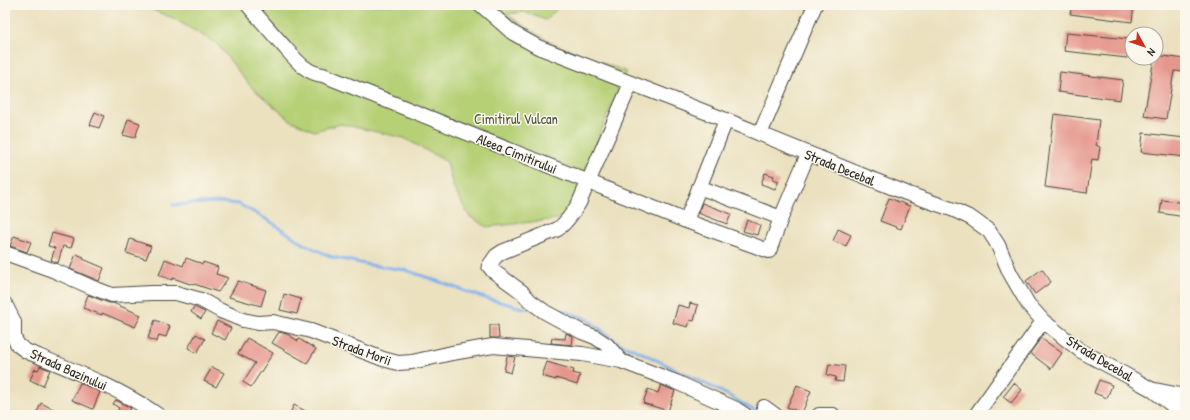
<svg xmlns="http://www.w3.org/2000/svg" width="1190" height="420" font-family="'Patrick Hand',sans-serif">
<style>
.green{fill:#b6d076;stroke:#707e50}
.lines{fill:none;stroke-linecap:round;stroke-linejoin:round}
.stream{stroke:#83b2ed;stroke-width:3}
.building{fill:#e6978d}
.minor-casing{stroke:#484641;stroke-width:16}
.major-casing{stroke:#484641;stroke-width:18}
.minor{stroke:#fff;stroke-width:14}
.major{stroke:#fff;stroke-width:17}
.labels{text-anchor:middle;dominant-baseline:central;stroke-width:3;stroke-linejoin:round;paint-order:stroke}
.park-label{font-size:14px;fill:#4e543e;stroke:#fbf7ec}
.street-label{font-size:14px;fill:#2b2b2b;stroke:#fbf7ec}
</style>
<rect width="100%" height="100%" fill="#fbf7ec"/>
<filter id="ink" filterUnits="userSpaceOnUse"><feTurbulence type="fractalNoise" baseFrequency=".025" numOctaves="2"/><feDisplacementMap in="SourceGraphic" scale="8" xChannelSelector="R" yChannelSelector="G"/><feConvolveMatrix kernelMatrix="1 2 1 2 8 2 1 2 1" color-interpolation-filters="sRGB"/></filter>
<filter id="wash" filterUnits="userSpaceOnUse"><feTurbulence type="fractalNoise" baseFrequency=".012" numOctaves="4" result="noise"/><feDisplacementMap in="SourceGraphic" scale="16" xChannelSelector="R" yChannelSelector="G"/><feGaussianBlur stdDeviation="0.9" result="paint"/><feColorMatrix in="noise" values="0 0 0 0 0 0 0 0 0 0 0 0 0 0 0 0 0 1.4 0 .05"/><feComposite in="paint" operator="in"/></filter>
<g filter="url(#wash)">
<rect width="100%" height="100%" fill="#ebe1bf"/>
<path class="green" d="M140,5H557L556,10L546,20L524,12L506,14L553,44L627,72L619,86L568,215L558,219L487,227L469,216L453,187L447,162L404,138L341,124L314,131L290,120L251,87L217,44L173,18Z"/>
<g class="lines">
<path class="stream" d="M173,205L216,202L239,204L271,222L304,244L332,257L370,265L406,270L485,298L523,308H532
M551,309L564,311L587,319L619,344L632,348L726,394L762,415"/>
</g>
<g id="blocks">
<path class="building" d="M1072,5H1134L1132,22L1070,14Z
M1066,33L1129,39L1127,58L1064,51Z
M1156,55L1185,59V72L1174,71L1166,119L1144,116L1154,58H1156Z
M1060,72L1123,80L1120,100L1058,92Z
M95,112L104,116L99,128L90,125Z
M1054,114L1099,120L1096,145L1100,147L1098,160L1092,159L1087,193L1045,187Z
M128,119L140,123L135,138L123,135Z
M1143,133L1185,138V157L1141,152Z
M765,173L774,176L773,179L779,181L775,189L761,184Z
M889,198L910,206L901,229L880,221Z
M1162,200L1185,203V217L1160,213Z
M702,203L731,214L727,224L698,213Z
M747,220L760,225L757,235L743,231Z
M838,229L851,235L846,246L833,241Z
M52,233L74,239L71,248L63,246L58,263L51,260L55,248L48,246Z
M14,236L31,242L27,252L10,246Z
M130,239L151,246L146,259L126,253Z
M76,254L84,257L83,259L104,268L99,281L70,269Z
M186,258L203,264V262L218,267L216,274L228,278L218,292L191,283L190,284L173,278L172,280L159,275L165,259L183,266Z
M1042,269L1051,282L1035,294L1026,281Z
M238,281L266,290L261,306L229,297Z
M284,294L301,299L297,314L280,310Z
M88,295L109,303H113L141,315L135,327L102,313V315L83,308Z
M690,303L698,305L694,321L690,320L688,327L673,323L678,305L689,308Z
M194,307L205,312L201,319L191,312Z
M155,320L170,326L166,337L159,335L157,342L148,338Z
M217,321L231,328L225,340L211,333Z
M490,325H498L499,338H490Z
M279,332L287,334L298,341L299,339L316,349L307,363L272,343Z
M566,333L573,337L572,345L551,343L552,338L565,339Z
M196,334L205,339L197,353L188,348Z
M247,338L273,353L251,387L243,382L255,363L238,354Z
M1041,338L1062,353L1051,369L1030,353Z
M507,356L515,357L511,373L504,371Z
M547,362L574,370L573,373L580,375L577,385L556,378V380L542,376Z
M829,364L845,366L843,382L835,381L836,377L827,375Z
M40,366L50,370L43,386L30,380L35,369L38,370Z
M212,367L224,373L216,387L204,381Z
M1099,380L1112,385L1107,398L1094,393Z
M80,383L100,392L93,409L72,400Z
M1014,383L1022,390L1011,403L1003,397Z
M661,385L675,391L668,411L643,403L648,389L658,393Z
M797,385L811,391L802,413L787,407Z
M116,400L131,408L127,415H115L119,408L113,404Z
M41,403L55,410L52,415H36Z
M294,405L313,415H289Z"/>
</g>
</g>
<g filter="url(#ink)">
<use href="#blocks" fill-opacity="0" stroke="#484641" stroke-width="1"/>
<g class="lines">
<g class="minor-casing">
<path id="minor" d="M248,5C259,18 270,31 281,43C293,56 304,73 323,75L686,221L726,120
M481,5L513,33L538,47L726,120L906,193L954,210L971,218L989,231L998,245L1010,273L1028,304L1043,321L1081,351L1124,374L1151,389L1185,415
M760,134L815,5
M699,187L781,218L808,154
M686,221L769,251L781,218
M5,253L55,271L91,287L112,295L152,293H176L201,300L221,311L243,320L258,323L273,322L311,331L383,359L398,363L412,362L452,353L493,346L582,354L621,361L634,366L676,382L736,409L745,415
M5,304L14,322V338L18,345L26,351C72,370 117,387 158,415
M621,361L607,345L595,337L582,332L545,312L530,301L522,292L493,271L489,266L496,256L502,252L558,229C567,222 573,213 579,203L631,83
M1155,390L1185,396
M764,407L775,415
M819,415H833
M976,415L1043,321"/>
</g>
<g class="major-casing">
<path id="major" d="M1185,415V405"/>
</g>
<use href="#minor" class="minor"/>
<use href="#major" class="major"/>
</g>
</g>
<g class="labels">
<g class="park-label">
<text x="516" y="118">Cimitirul Vulcan</text>
</g>
<g class="street-label">
<text transform="translate(517 153) rotate(22)">Aleea Cimitirului</text>
<text transform="translate(840 167) rotate(22)">Strada Decebal</text>
<text transform="translate(362 350) rotate(20)">Strada Morii</text>
<text transform="translate(1100 358) rotate(31)">Strada Decebal</text>
<text transform="translate(69 369) rotate(24)">Strada Bazinului</text>
</g>
</g>
<rect width="1190" height="420" fill="none" stroke="#fbf7ec" stroke-width="20"/>
<g transform="translate(1144 46) rotate(130)"><circle r="19" fill="#fbf7ec" stroke="#a8a59f"/>
<path d="M0-3L7 15L0 10L-7 15Z" fill="#c8321e"/>
<text y="-6" font-size="11" font-weight="bold" text-anchor="middle" fill="#2b2b2b">N</text>
</g>
</svg>
